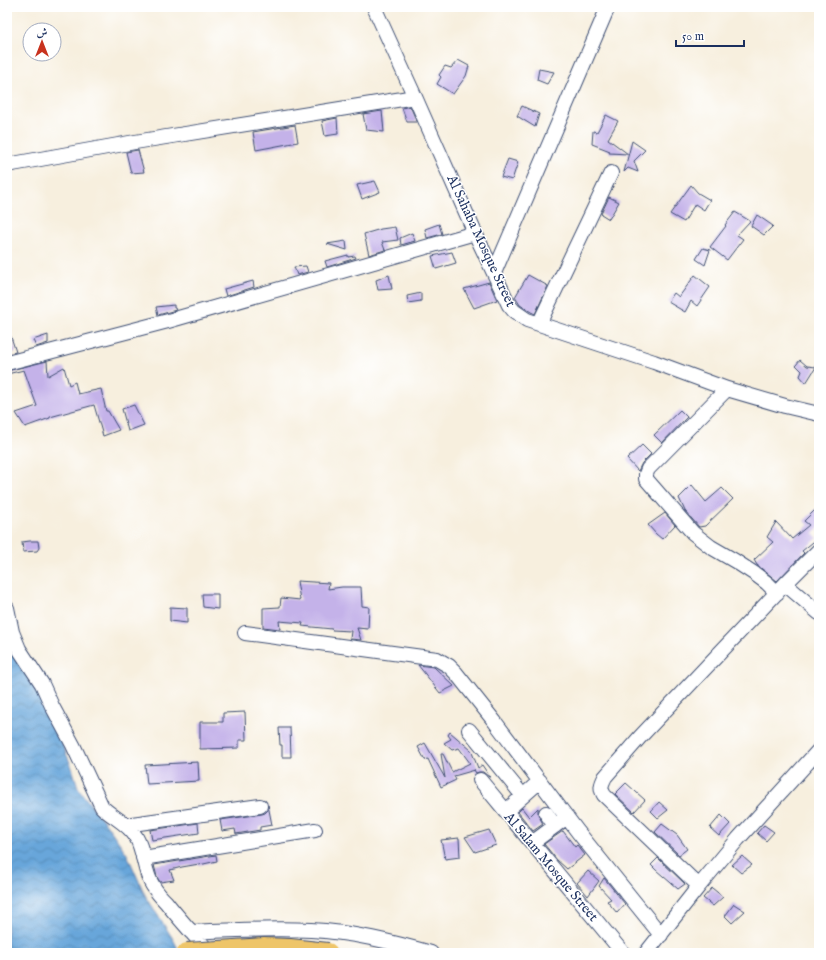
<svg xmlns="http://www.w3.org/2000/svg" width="826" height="960" font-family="'IM FELL English',Amiri,serif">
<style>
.water{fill:url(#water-waves);stroke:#416a9c}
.building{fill:#c4b2e9}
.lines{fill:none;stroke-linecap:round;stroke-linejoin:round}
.minor-casing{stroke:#3c4c71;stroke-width:16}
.minor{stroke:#fff;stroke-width:14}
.highway-bridge-casing{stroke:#3c4c71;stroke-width:22;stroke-linecap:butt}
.highway-bridge{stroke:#eec569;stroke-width:20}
.labels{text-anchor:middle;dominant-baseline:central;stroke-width:3;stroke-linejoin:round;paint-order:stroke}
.street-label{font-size:14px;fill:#1b2f5e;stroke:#fff}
</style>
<defs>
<pattern id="water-waves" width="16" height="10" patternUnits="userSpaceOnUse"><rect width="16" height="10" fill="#67a6da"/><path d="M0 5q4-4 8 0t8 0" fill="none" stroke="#5488b4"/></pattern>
</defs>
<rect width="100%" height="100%" fill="#fff"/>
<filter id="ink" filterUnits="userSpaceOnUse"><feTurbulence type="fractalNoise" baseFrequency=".025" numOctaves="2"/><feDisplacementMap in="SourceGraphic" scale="8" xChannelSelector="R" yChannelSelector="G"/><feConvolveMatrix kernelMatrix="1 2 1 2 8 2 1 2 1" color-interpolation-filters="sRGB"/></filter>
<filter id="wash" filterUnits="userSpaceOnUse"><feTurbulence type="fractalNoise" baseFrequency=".012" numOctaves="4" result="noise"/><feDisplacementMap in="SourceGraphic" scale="16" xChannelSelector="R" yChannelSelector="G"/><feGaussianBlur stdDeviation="0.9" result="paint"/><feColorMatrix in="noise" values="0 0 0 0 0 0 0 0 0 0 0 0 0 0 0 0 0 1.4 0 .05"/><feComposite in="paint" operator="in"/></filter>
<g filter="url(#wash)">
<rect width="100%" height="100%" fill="#f7efde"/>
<path class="water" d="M7,638L31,679L47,709L58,734L71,765L78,787L83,795L107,825L127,854L145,895L173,939L180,953H7Z"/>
<g id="blocks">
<path class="building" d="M458,60L469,66L466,76L453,94L437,84L441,77L439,75L445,66L451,68Z
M539,69L554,72L547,84L537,80Z
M410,106L417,122H407L402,108Z
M522,106L539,114L535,127L517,116Z
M382,111L384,132L366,130L363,114Z
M606,115L618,121L608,139L628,154L609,153L610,151L592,144L593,131L597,132Z
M337,118L338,134L325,136L322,121Z
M295,125L298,142L256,150L253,132Z
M632,141L645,150L634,161L638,172L628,168L624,172Z
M138,150L144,172L131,173L126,152Z
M508,159L518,162L512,180L501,177Z
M375,181L380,192L362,199L357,185Z
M691,185L698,193L710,200L704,210L695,204L684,222L670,214Z
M609,197L619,202L609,219L601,214Z
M735,212L750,221L737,235L743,239L727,260L710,247L726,226L725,225Z
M757,215L773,226L764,235L751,226Z
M439,224L442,234L427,238L425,229Z
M395,227L398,240L382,242L385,250L369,255L364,234L381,229Z
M412,233L415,241L401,245L400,238Z
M346,241L347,250L327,244Z
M703,248L710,250L705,265L696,259Z
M452,252L456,263L436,269L432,256Z
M348,255V257L355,256L356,258L327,267L325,261Z
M306,266L308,272L297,275L294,267Z
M389,275L392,289L378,290L376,280Z
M528,275L548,286L535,314L531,312L520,305L515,297Z
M695,275L710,287L697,306L691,301L685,312L668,302L674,293L679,297Z
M253,281L254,287L226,296L224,289Z
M489,282L497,300L474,308L464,289Z
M421,293V301L408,303L407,296Z
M174,305V308H175L176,310L158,315L156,307Z
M7,328H8L16,352L7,354Z
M48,335V343L36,347L33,340Z
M800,360L807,366L816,367L806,383L800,376L802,371L796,365Z
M47,361L48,376L64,367L69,385L75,382L78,394L101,389L106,411H108L119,430L103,436L94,405L50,417V418L25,427L16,413L37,406L24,370L7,374V371Z
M134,405L144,425L128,431L122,409Z
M680,410L687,417L662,443L654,435Z
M642,445L651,454L642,463L638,471L627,459Z
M692,485L706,502L722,488L733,499L705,526L699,527L685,511L679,498Z
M815,510L819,514V527L813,534L818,538L802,551L804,553L777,581L757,565L754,560L773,542L767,537L776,522L792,539L809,525L804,521Z
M665,513L675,525L662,539L656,534L648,525Z
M30,541H38L39,548L37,551L23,552L22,542Z
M297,581L329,583L328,589L342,587H361L362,606L369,607L368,629L357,628L361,640L350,639L351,631L332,630V629L302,626L303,623L279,621L280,629L263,627V608L280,607L281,598L300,600Z
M202,594H218V609L203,607Z
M170,607L187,608V623L170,621Z
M418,665L434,667L454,686L440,693Z
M245,712L246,740H239V748L200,749V722H223V713Z
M279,728H290L291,757H282V745H280Z
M450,732L471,750L478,768L482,765L490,777H489L483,772H479L476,773L474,770H475L454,776L456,780L441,787L428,759L425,760L418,747L425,743L445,778L441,754H443L452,772L470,763L459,748L452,750L444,743L451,739L448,735Z
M198,762L199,781L147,784L145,765Z
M626,783L645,800L634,812L615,794Z
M659,802L668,810L658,818L651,811Z
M268,805L272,825L260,827V830L236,834L235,829L222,831L220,820L262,814L265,813L268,810Z
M522,808L529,817L538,808V814L543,824L533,831L518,812Z
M721,815L730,824L719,836L710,828Z
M198,823L199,833L152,840L150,830Z
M662,824L677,835L687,849L679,855L655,832Z
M764,825L774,832L766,841L757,833Z
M489,830L496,845L475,852L465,837Z
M563,831L575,847L577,845L585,855L567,869L557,860L544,844Z
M459,838L460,857L445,859L441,840Z
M216,855L217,861L199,865V864L182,867L170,870L174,880L160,882L157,877L154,865Z
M742,856L752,865L741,873L732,865Z
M658,858L685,884L678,889L656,870L651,865Z
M588,871L599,881L588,896L577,883Z
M604,878L625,904L617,913L607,901L611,899L599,886Z
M712,888L723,897L713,906L703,898Z
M734,904L745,911L732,923L725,916Z"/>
</g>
</g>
<g filter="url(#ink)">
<use href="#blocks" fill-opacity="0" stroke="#3c4c71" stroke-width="1"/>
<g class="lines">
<g class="minor-casing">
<path id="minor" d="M374,7L415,97L475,233L509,305L514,311L527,320L654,362L727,389L785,406L819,414
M7,165L135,142L415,97
M494,273L608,7
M539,324L611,173
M7,363L168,321L475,233
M727,389L648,469L646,474V479L693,533L711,547L735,561L755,574L767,583L777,593
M785,584L819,613
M7,608L12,632L19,649L42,684L52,706L73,745L102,807C112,817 129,824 136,837C145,852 143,871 153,886C156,891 161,897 166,902C180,920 195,936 210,953
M245,633L437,659L449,666L456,673L495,722L578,832L661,935
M469,730L523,796
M480,780L623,953
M506,811L540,781
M546,813L555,826
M125,825L260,806
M532,843L567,817
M143,858L315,830
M699,886L604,795C600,788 601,785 605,777L640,737L785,584L819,550
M191,932C231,930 271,928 311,930C352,932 392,942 431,953
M646,953L699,886L738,839L819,750"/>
</g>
<use href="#minor" class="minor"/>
<g class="highway-bridge-casing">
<path id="highway-bridge" d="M187,953L264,948L290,949L328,953"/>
</g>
<use href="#highway-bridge" class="highway-bridge"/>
</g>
</g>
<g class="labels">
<g class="street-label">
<text transform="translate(481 241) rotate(65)">Al Sahaba Mosque Street</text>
<text transform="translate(551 867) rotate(50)">Al Salam Mosque Street</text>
</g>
</g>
<rect width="826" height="960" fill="none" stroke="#fff" stroke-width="24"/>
<g transform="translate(42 42)"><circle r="19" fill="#ffffff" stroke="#a4acbf"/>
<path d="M0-3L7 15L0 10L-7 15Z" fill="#c8321e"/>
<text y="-6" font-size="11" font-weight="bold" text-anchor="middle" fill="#1b2f5e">ش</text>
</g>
<path d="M676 40v6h68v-6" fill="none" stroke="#1b2f5e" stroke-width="2"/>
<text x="682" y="40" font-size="12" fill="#1b2f5e" stroke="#ffffff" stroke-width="3" paint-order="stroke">50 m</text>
</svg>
